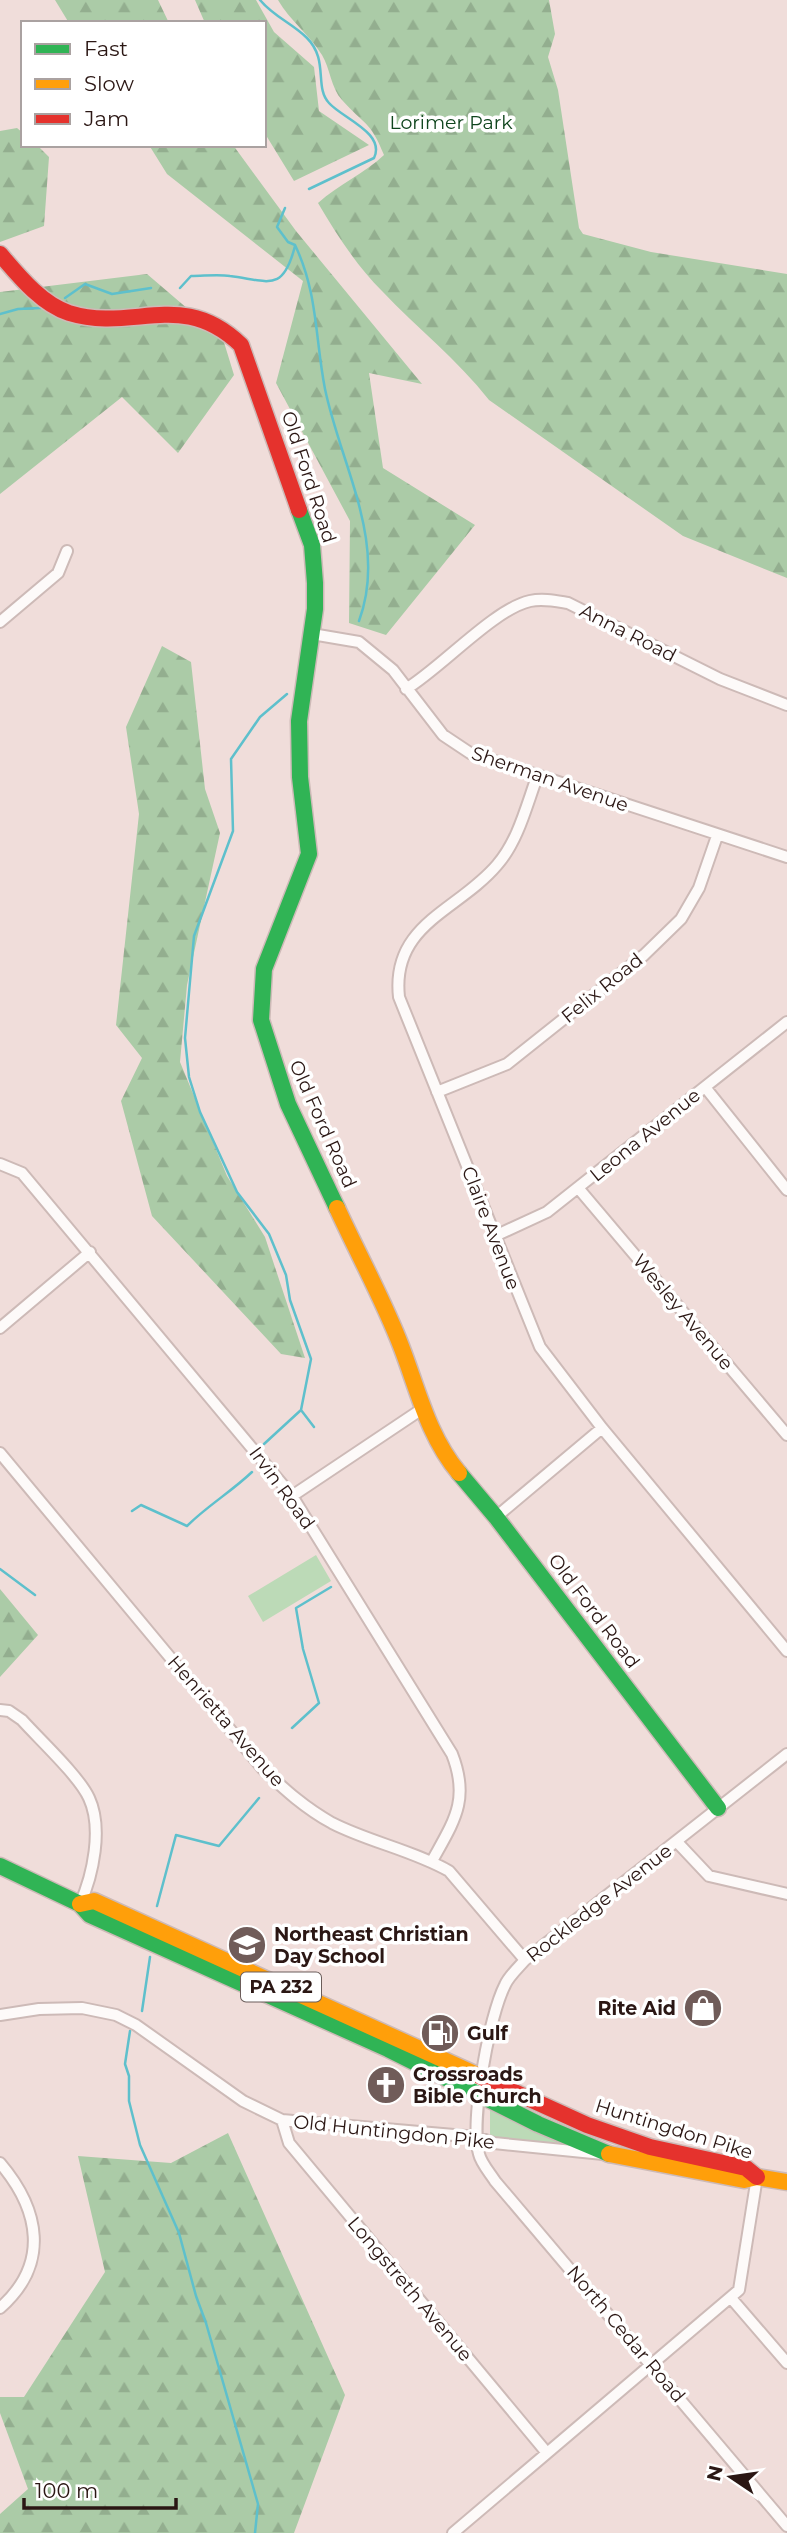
<svg xmlns="http://www.w3.org/2000/svg" width="787" height="2533" font-family="Montserrat,sans-serif">
<style>
.green{fill:#bcdab7}
.forest{fill:url(#forest-firs)}
.lines{fill:none;stroke-linecap:round;stroke-linejoin:round}
.stream{stroke:#5ec0cc;stroke-width:2.5}
.street-casing{stroke:#cdbab7;stroke-width:14}
.fast-casing{stroke:#cdbab7;stroke-width:19}
.slow-casing{stroke:#cdbab7;stroke-width:19}
.jam-casing{stroke:#cdbab7;stroke-width:19}
.street{stroke:#fdfaf9;stroke-width:10}
.fast{stroke:#30b455;stroke-width:16}
.slow{stroke:#ff9f0a;stroke-width:16}
.jam{stroke:#e5322d;stroke-width:16}
.labels{text-anchor:middle;dominant-baseline:central;stroke-width:7;stroke-linejoin:round;paint-order:stroke}
.shield{fill:#fff;stroke:#6b5d5a;stroke-width:2}
.shield-label{font-size:18px;font-weight:bold;fill:#2b1714}
.park-label{font-size:19px;fill:#0f451d;stroke:#fff}
.street-label{font-size:19px;fill:#2b1714;stroke:#fff}
.poi-label{font-size:19px;font-weight:bold;fill:#2b1714;stroke:#fff;text-anchor:start}
</style>
<defs>
<pattern id="forest-firs" width="22" height="20" patternUnits="userSpaceOnUse" patternTransform="scale(1.75)"><rect width="22" height="20" fill="#abcba7"/><path d="M5 1l3.5 6h-7zM16 11l3.5 6h-7z" fill="#93ae8f"/></pattern>
</defs>
<rect width="100%" height="100%" fill="#f0ddda"/>
<path class="green" d="M316,1555L331,1581L263,1622L248,1596Z
M490,2110L577,2148L490,2137Z"/>
<path class="forest" d="M55,0H158L169,23H69Z
M195,0H256L274,32L314,67L319,111L369,145L294,181L264,132V23H205Z
M278,0H549L555,34L548,57L558,90L579,228L583,234L651,252L787,274V578L683,536L489,400C457,359 417,328 382,291C356,265 337,235 318,203C339,184 364,174 384,155C370,120 364,125 342,100C331,88 330,68 322,55C309,34 290,21 278,0Z
M17,128L23,133V145H37L49,157L44,226L0,242V131Z
M149,145H233L296,231L422,384L369,373L383,468L475,525L386,635L349,623L350,521L276,383L303,281L167,174Z
M147,274L223,339L234,375L178,453L122,397L0,494V292Z
M162,646L191,662L205,789L220,833L187,985L180,1062L227,1176L265,1237L305,1358L281,1354L152,1216L121,1101L142,1058L116,1025L139,814L126,727Z
M0,1589L38,1635L0,1677Z
M228,2133L345,2395L294,2533H0V2514L28,2489L0,2413V2397H24L105,2272L78,2156L171,2163Z"/>
<g class="lines">
<path class="stream" d="M260,0C274,17 292,23 307,38C329,60 314,87 329,103C342,118 386,133 374,158L309,189
M285,208L277,227L288,242L295,245
M295,245C318,293 315,338 325,389C341,466 388,543 359,621
M180,288L191,276C204,276 218,274 230,276C269,281 283,293 295,246
M65,298L85,284L112,294L151,288
M0,314L18,309L41,308
M301,1410L314,1427
M264,1444L301,1410L311,1359L290,1300L286,1275L269,1234L237,1192L200,1112L189,1077L185,1038L194,936L233,831L231,759L260,717L287,694
M132,1511L141,1505L187,1526C207,1506 231,1492 252,1472
M0,1569L35,1595
M292,1728L319,1703L303,1649L296,1608L331,1587
M157,1906L176,1835L219,1846L259,1798
M142,2011L150,1957
M130,2031L125,2064L129,2076V2101L140,2145L179,2233L196,2296L206,2323L258,2504L255,2533"/>
<g class="street-casing">
<path id="street" d="M0,622L58,573L67,551
M312,634L359,642L393,670L443,735L470,753L787,857
M406,689C441,668 494,609 530,601C543,598 556,601 568,603L720,679L787,705
M537,777C526,807 518,841 497,865C458,911 391,924 399,997L540,1347L602,1428L787,1651
M705,1087L787,1190
M437,1092L507,1064L644,955L681,919L699,888L717,836
M0,1164L22,1173L292,1496L452,1754C470,1800 454,1821 432,1861
M579,1189L787,1435
M495,1236L547,1212L787,1022
M0,1328L90,1252
M0,1453L263,1769C285,1790 305,1808 332,1823C369,1842 412,1850 449,1871L525,1960
M292,1496L422,1409
M496,1517L602,1428
M0,1710L9,1711L22,1720C39,1739 79,1776 89,1798C103,1828 93,1875 80,1904
M787,1754L525,1960C518,1968 509,1976 505,1985C489,2016 470,2121 479,2154C481,2163 490,2173 495,2181L787,2526
M677,1842L709,1876L787,1894
M0,2015L39,2009L82,2008L116,2015L136,2025L243,2101L282,2120L477,2137L494,2143L603,2154
M282,2120L289,2143L547,2453
M0,2163C40,2210 50,2264 0,2308
M731,2298L787,2363
M453,2533L739,2290L757,2177"/>
</g>
<g class="fast-casing">
<path id="fast" d="M299,510L312,545L315,583V609L299,721L300,777L309,854L264,969L261,1020L288,1104L337,1208
M459,1473L496,1517L718,1808
M0,1866L80,1904L90,1915L388,2049L538,2124L609,2154"/>
</g>
<g class="slow-casing">
<path id="slow" d="M337,1208C358,1254 383,1299 401,1346C418,1390 428,1436 459,1473
M80,1904L94,1901L477,2075
M609,2154L744,2180L757,2177L787,2182"/>
</g>
<g class="jam-casing">
<path id="jam" d="M0,254C18,275 41,304 69,313C134,333 182,288 241,345L299,510
M477,2075L587,2125L650,2147L746,2168L757,2177"/>
</g>
<use href="#street" class="street"/>
<use href="#fast" class="fast"/>
<use href="#slow" class="slow"/>
<use href="#jam" class="jam"/>
</g>
<defs>
<g id="school-disc" transform="scale(2.0125)"><circle r="9.5" fill="#705c59" stroke="#fff"/><path d="M0-5L7-2L0 1L-7-2ZM-4 1L0 2.5L4 1V4Q0 6-4 4Z" fill="#fff"/></g>
<g id="shop-disc" transform="scale(2.0125)"><circle r="9.5" fill="#705c59" stroke="#fff"/><path d="M-5-2.5h2.3a2.7 3.5 0 0 1 5.4 0H5L5.5 6h-11ZM-1.5-2.5h3a1.5 2.3 0 0 0-3 0Z" fill="#fff"/></g>
<g id="fuel-disc" transform="scale(2.0125)"><circle r="9.5" fill="#705c59" stroke="#fff"/><path d="M-5.5-6h7V0h2V4h1.3V-2.5L3-4.5l.8-.8L6-3V5H2.5V1h-1V6h-7ZM-4.2-4.7v3.2H.2V-4.7Z" fill="#fff"/></g>
<g id="church-disc" transform="scale(2.0125)"><circle r="9.5" fill="#705c59" stroke="#fff"/><path d="M-1.2-6h2.4v3.5h3.3v2.4h-3.3V6h-2.4V-.1h-3.3v-2.4h3.3Z" fill="#fff"/></g>
</defs>
<g fill-rule="evenodd">
<use href="#school-disc" x="247" y="1945"/>
<use href="#shop-disc" x="703" y="2008"/>
<use href="#fuel-disc" x="440" y="2033"/>
<use href="#church-disc" x="386" y="2085"/>
</g>
<g class="labels">
<rect class="shield" x="241" y="1972.5" width="80" height="29" rx="5"/>
<g class="shield-label">
<text x="281" y="1987">PA 232</text>
</g>
<g class="park-label">
<text x="451" y="122">Lorimer Park</text>
</g>
<g class="street-label">
<text transform="translate(309 477) rotate(72)">Old Ford Road</text>
<text transform="translate(628 633) rotate(27)">Anna Road</text>
<text transform="translate(550 779) rotate(19)">Sherman Avenue</text>
<text transform="translate(602 988) rotate(-39)">Felix Road</text>
<text transform="translate(323 1124) rotate(66)">Old Ford Road</text>
<text transform="translate(645 1135) rotate(-39)">Leona Avenue</text>
<text transform="translate(491 1228) rotate(69)">Claire Avenue</text>
<text transform="translate(683 1312) rotate(50)">Wesley Avenue</text>
<text transform="translate(282 1488) rotate(54)">Irvin Road</text>
<text transform="translate(594 1611) rotate(53)">Old Ford Road</text>
<text transform="translate(226 1721) rotate(49)">Henrietta Avenue</text>
<text transform="translate(599 1903) rotate(-38)">Rockledge Avenue</text>
<text transform="translate(674 2129) rotate(17)">Huntingdon Pike</text>
<text transform="translate(394 2132) rotate(6)">Old Huntingdon Pike</text>
<text transform="translate(410 2289) rotate(50)">Longstreth Avenue</text>
<text transform="translate(626 2334) rotate(50)">North Cedar Road</text>
</g>
<g class="poi-label">
<text x="274" y="1934">Northeast Christian<tspan x="274" dy="22">Day School</tspan></text>
<text x="676" y="2008" text-anchor="end">Rite Aid</text>
<text x="467" y="2033">Gulf</text>
<text x="413" y="2074">Crossroads<tspan x="413" dy="22">Bible Church</tspan></text>
</g>
</g>
<rect x="21" y="21" width="245" height="126" fill="#ffffff" stroke="#aaa2a1" stroke-width="2"/>
<rect x="35" y="44" width="35" height="10" fill="#30b455" stroke="#aaa2a1" stroke-width="2"/>
<text x="84" y="56" font-size="21" fill="#2b1714">Fast</text>
<rect x="35" y="79" width="35" height="10" fill="#ff9f0a" stroke="#aaa2a1" stroke-width="2"/>
<text x="84" y="91" font-size="21" fill="#2b1714">Slow</text>
<rect x="35" y="114" width="35" height="10" fill="#e5322d" stroke="#aaa2a1" stroke-width="2"/>
<text x="84" y="126" font-size="21" fill="#2b1714">Jam</text>
<g transform="translate(731 2477) rotate(283)" stroke="#ffffff" stroke-width="5" paint-order="stroke">
<path d="M0-5L12 26L0 18L-12 26Z" fill="#2b1714"/>
<text y="-10" font-size="19" font-weight="bold" text-anchor="middle" fill="#2b1714">N</text>
</g>
<path d="M24 2498v10h152v-10" fill="none" stroke="#2b1714" stroke-width="3.5"/>
<text x="35" y="2498" font-size="21" fill="#2b1714" stroke="#ffffff" stroke-width="5" paint-order="stroke">100 m</text>
</svg>
